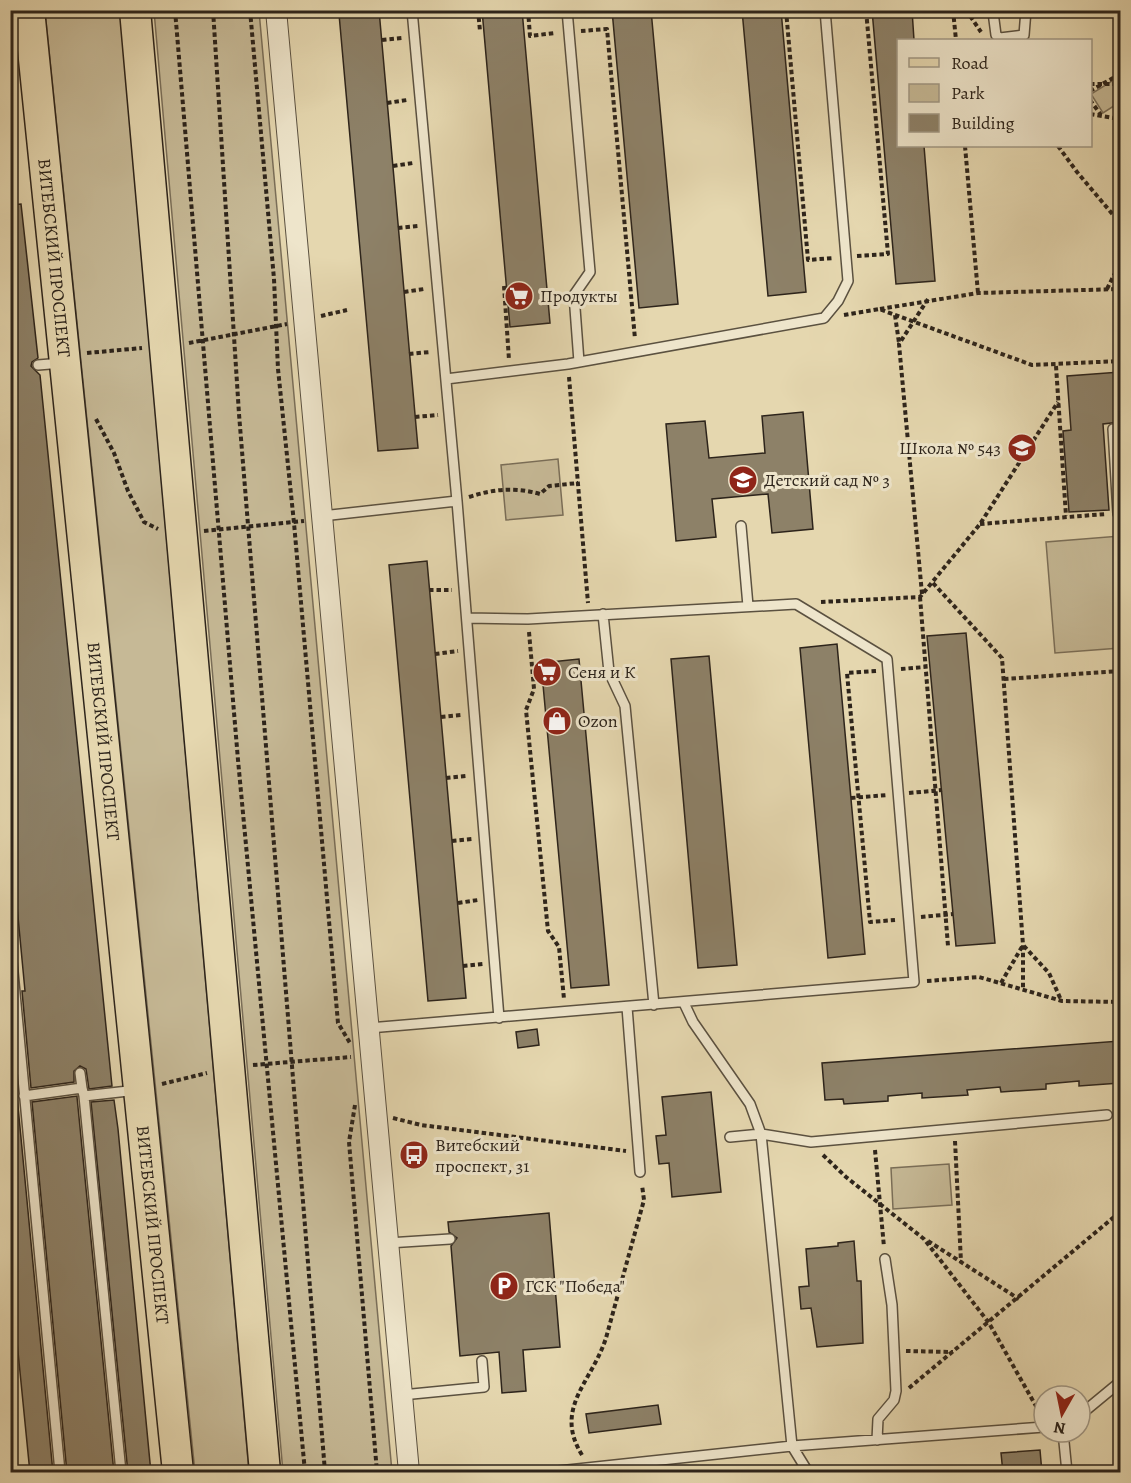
<svg xmlns="http://www.w3.org/2000/svg" width="1131" height="1483" font-family="Alegreya,serif">
<style>
.green{fill:#c6b996;stroke:#7a6e58;stroke-width:1.5}
.building{fill:#8d8168;stroke:#2d241b;stroke-width:1.5}
.lines{fill:none;stroke-linecap:round;stroke-linejoin:round}
.lane-casing{stroke:#5b5140;stroke-width:12}
.street-casing{stroke:#5b5140;stroke-width:22}
.primary-casing{stroke:#2d241b;stroke-width:33}
.path{stroke:#2d241b;stroke-width:4;stroke-dasharray:4.5 3;stroke-linecap:butt}
.lane{stroke:#eee5cb;stroke-width:9}
.street{stroke:#eee5cb;stroke-width:20}
.primary{stroke:#e5d7af;stroke-width:30}
.labels{text-anchor:middle;dominant-baseline:central;stroke-width:6;stroke-linejoin:round;paint-order:stroke}
.street-label{font-size:18px;fill:#2d241b;stroke:#eee5cb}
.poi-label{font-size:18px;fill:#2d241b;stroke:#eee5cb;text-anchor:start}
</style>
<rect width="100%" height="100%" fill="#e5d7af"/>
<filter id="stains"><feTurbulence type="fractalNoise" baseFrequency=".00333" numOctaves="4"/><feColorMatrix values="0 0 0 0 .2 0 0 0 0 .09 0 0 0 0 .02 0 0 0 .5 -.17"/></filter>
<radialGradient id="worn" r=".72"><stop offset=".6" stop-color="#630" stop-opacity="0"/><stop offset="1" stop-color="#630" stop-opacity=".3"/></radialGradient>
<path class="green" d="M45,11H120L249,1472H195Z
M154,11H259L392,1472H283Z
M1120,76V102L1103,113L1091,94Z
M558,459L563,515L506,520L501,465Z
M1120,536V648L1055,653L1046,542Z
M949,1164L952,1205L893,1209L891,1168Z"/>
<path class="building" d="M379,10L418,448L378,451L339,14Z
M482,10H522L550,323L510,327Z
M612,10H651L678,304L639,308Z
M742,10H781L806,292L768,296Z
M872,10H912L914,40H898V146H924L935,281L896,284Z
M21,204L38,358L32,362L31,366L40,375L112,1086L89,1089L86,1069L80,1066L74,1071V1082L31,1088L22,991H25L10,832V205Z
M1120,372V422L1103,424L1109,510L1069,512L1063,431L1071,430L1067,376Z
M803,412L813,529L772,533L768,494L712,499L716,537L676,541L666,424L705,421L709,458L765,453L762,416Z
M427,561L466,998L428,1001L389,565Z
M966,633L995,943L956,946L927,636Z
M837,644L865,954L828,958L800,648Z
M709,656L737,965L698,968L671,659Z
M579,659L609,985L571,988L541,663Z
M10,1017L17,1096L53,1473H30L10,1271Z
M537,1029L539,1045L518,1048L516,1032Z
M1120,1041V1083L1079,1086V1081L1046,1084V1089L1001,1092L1000,1087L967,1090L968,1095L922,1098V1093L888,1096V1101L844,1104L843,1099L825,1100L822,1063Z
M711,1092L721,1192L672,1197L669,1163L659,1164L656,1136L666,1135L662,1097Z
M77,1096V1097L114,1473H67L32,1102Z
M114,1100L118,1129L151,1473H128L91,1102Z
M549,1213L560,1347L523,1350L526,1391L502,1393L499,1352L460,1356L451,1246L457,1238L449,1232L448,1222Z
M854,1241L857,1281H861L863,1343L817,1347L811,1308L801,1309L799,1287L809,1286L806,1249L838,1246V1243Z
M658,1405L661,1424L589,1433L586,1414Z
M1040,1450L1042,1473H1003L1001,1453Z"/>
<g class="lines">
<g class="lane-casing">
<path id="lane" d="M412,10L457,501L499,1018
M567,10L590,272L574,295L579,362
M1025,10L993,12L996,35L1000,38L1024,35L1026,10
M38,365L62,363
M446,379L568,364L824,318L838,301L848,281L825,10
M1120,429H1113L1118,514H1120
M322,516L457,501
M741,526L748,606
M603,614L609,672L625,706L654,1005
M10,940L60,1472
M684,1003L693,1022L750,1104L761,1134L792,1446L808,1472
M627,1007L640,1172
M369,1028L914,982L887,659L796,604L528,619L467,618
M80,1073L82,1088
M24,1096L82,1088L84,1096L121,1472
M84,1096L137,1090
M730,1137L761,1134L811,1142L1107,1115
M388,1243L450,1239
M402,1395L484,1387L482,1361
M1080,1415L1120,1382
M1063,1432L1067,1472
M877,1440L878,1419L894,1400L896,1391L892,1305L885,1259
M549,1472L792,1446L1044,1427"/>
</g>
<g class="street-casing">
<path id="street" d="M276,10L409,1472"/>
</g>
<g class="primary-casing">
<g id="primary">
<path id="s1" d="M29,10L178,1472"/>
<path d="M135,10L265,1472"/>
</g>
</g>
<path class="path" d="M175,10L238,760L305,1472
M213,10L239,414L325,1472
M250,10L274,279L278,369L294,523L338,1023L350,1043
M478,10L480,31
M528,10L530,36L555,33
M786,10L808,260L834,258
M953,10L956,40
M966,10L981,32
M581,31L607,29L635,339
M382,40L402,38
M1090,84H1120
M1090,91L1120,74
M1090,100L1101,115
M387,103L407,100
M1090,114L1120,119
M965,146L978,293
M1058,146L1077,172L1120,223
M393,166L413,163
M398,228L418,226
M857,256L888,254L866,10
M504,286L509,360
M1107,289L1120,263
M404,292L424,289
M880,309L978,293L1120,289
M844,315L879,309L1032,365L1120,361
M895,315L899,343
M321,316L347,310
M189,343L287,324
M87,353L142,348
M409,354L430,352
M1056,366L1066,516
M569,377L588,603
M415,417L438,415
M96,419L114,453L128,491L144,522L158,529
M469,497C493,489 515,487 540,494L549,486L578,483
M980,524L1106,514
M204,531L304,521
M933,583L1002,658L1023,945V989
M429,590H452
M922,594L899,344L928,299
M920,597L948,946
M821,602L920,597L980,524L1058,402
M529,632L534,689L526,710L548,931L559,947L564,999
M435,654L458,651
M901,669L925,667
M876,671L847,673L870,922L895,920
M1004,679L1120,671
M441,717L461,715
M446,778L466,776
M909,793L942,790
M851,798L887,795
M452,841L472,839
M458,903L478,900
M921,917L953,914
M463,966L483,964
M927,981L979,977L1062,1001L1120,1002
M1001,983L1023,945L1049,973L1061,1000
M253,1065L351,1057
M162,1084L207,1073
M355,1105L349,1142L377,1472
M393,1118L421,1125L626,1151
M955,1141L961,1262
M875,1150L884,1247
M823,1155L846,1177L924,1239L989,1323L1041,1415
M928,1241L1019,1299
M906,1351L953,1352
M909,1388L1120,1212
M582,1455C553,1408 592,1382 606,1338L644,1200L642,1185"/>
<use href="#lane" class="lane"/>
<use href="#street" class="street"/>
<use href="#primary" class="primary"/>
</g>
<defs>
<g id="supermarket-disc" transform="scale(1.5)"><circle r="9.5" fill="#8f2418" stroke="#eee5cb"/><path d="M-6-5.5h2.5l.6 2H6L4.5 2H-2.5L-4.4-4H-6ZM-1.5 3.2a1.3 1.3 0 1 0 .1 0ZM3 3.2a1.3 1.3 0 1 0 .1 0Z" fill="#fff"/></g>
<g id="school-disc" transform="scale(1.5)"><circle r="9.5" fill="#8f2418" stroke="#eee5cb"/><path d="M0-5L7-2L0 1L-7-2ZM-4 1L0 2.5L4 1V4Q0 6-4 4Z" fill="#fff"/></g>
<g id="shop-disc" transform="scale(1.5)"><circle r="9.5" fill="#8f2418" stroke="#eee5cb"/><path d="M-5-2.5h2.3a2.7 3.5 0 0 1 5.4 0H5L5.5 6h-11ZM-1.5-2.5h3a1.5 2.3 0 0 0-3 0Z" fill="#fff"/></g>
<g id="bus-disc" transform="scale(1.5)"><circle r="9.5" fill="#8f2418" stroke="#eee5cb"/><path d="M-5-6H5V4H4V6H2V4H-2V6H-4V4H-5ZM-3.5-4V0h7V-4ZM-3.5 1.2v1.5H-2V1.2ZM2 1.2v1.5H3.5V1.2Z" fill="#fff"/></g>
<g id="parking-disc" transform="scale(1.5)"><circle r="9.5" fill="#8f2418" stroke="#eee5cb"/><path d="M-3.5-5.5H1a3.5 3.5 0 0 1 0 7H-1V5.5H-3.5ZM-1-3.4V-.6H.8a1.4 1.4 0 0 0 0-2.8Z" fill="#fff"/></g>
</defs>
<g fill-rule="evenodd">
<use href="#supermarket-disc" x="519" y="296"/>
<use href="#school-disc" x="1022" y="448"/>
<use href="#school-disc" x="743" y="480"/>
<use href="#supermarket-disc" x="547" y="672"/>
<use href="#shop-disc" x="557" y="721"/>
<use href="#bus-disc" x="414" y="1155"/>
<use href="#parking-disc" x="504" y="1286"/>
</g>
<g class="labels">
<g class="street-label">
<text stroke="none"><textPath href="#s1" startOffset="249">ВИТЕБСКИЙ ПРОСПЕКТ</textPath></text>
<text stroke="none"><textPath href="#s1" startOffset="735">ВИТЕБСКИЙ ПРОСПЕКТ</textPath></text>
<text stroke="none"><textPath href="#s1" startOffset="1221">ВИТЕБСКИЙ ПРОСПЕКТ</textPath></text>
</g>
<g class="poi-label">
<text x="540" y="296">Продукты</text>
<text x="1001" y="448" text-anchor="end">Школа № 543</text>
<text x="764" y="480">Детский сад № 3</text>
<text x="568" y="672">Сеня и К</text>
<text x="578" y="721">Ozon</text>
<text x="435" y="1145">Витебский<tspan x="435" dy="21">проспект, 31</tspan></text>
<text x="525" y="1286">ГСК "Победа"</text>
</g>
</g>
<rect width="1131" height="1483" fill="none" stroke="#e5d7af" stroke-width="36"/>
<rect x="12" y="12" width="1107" height="1459" fill="none" stroke="#2d241b" stroke-width="3"/>
<rect x="18" y="18" width="1095" height="1447" fill="none" stroke="#2d241b" stroke-width="1.5"/>
<rect x="897" y="39" width="195" height="108" fill="#eee5cb" stroke="#a19885" stroke-width="1.5"/>
<rect x="909" y="58" width="30" height="9" fill="#e5d7af" stroke="#a19885" stroke-width="1.5"/>
<text x="951" y="69" font-size="18" fill="#2d241b">Road</text>
<rect x="909" y="84" width="30" height="18" fill="#c6b996" stroke="#a19885" stroke-width="1.5"/>
<text x="951" y="99" font-size="18" fill="#2d241b">Park</text>
<rect x="909" y="114" width="30" height="18" fill="#8d8168" stroke="#a19885" stroke-width="1.5"/>
<text x="951" y="129" font-size="18" fill="#2d241b">Building</text>
<g transform="translate(1062 1414) rotate(189)"><circle r="28" fill="#eee5cb" stroke="#a19885" stroke-width="1.5"/>
<path d="M0-4.5L10 22L0 15L-10 22Z" fill="#8f2418"/>
<text y="-9" font-size="16" font-weight="bold" text-anchor="middle" fill="#2d241b">N</text>
</g>
<rect width="100%" height="100%" filter="url(#stains)"/>
<rect width="100%" height="100%" fill="url(#worn)"/>
</svg>
